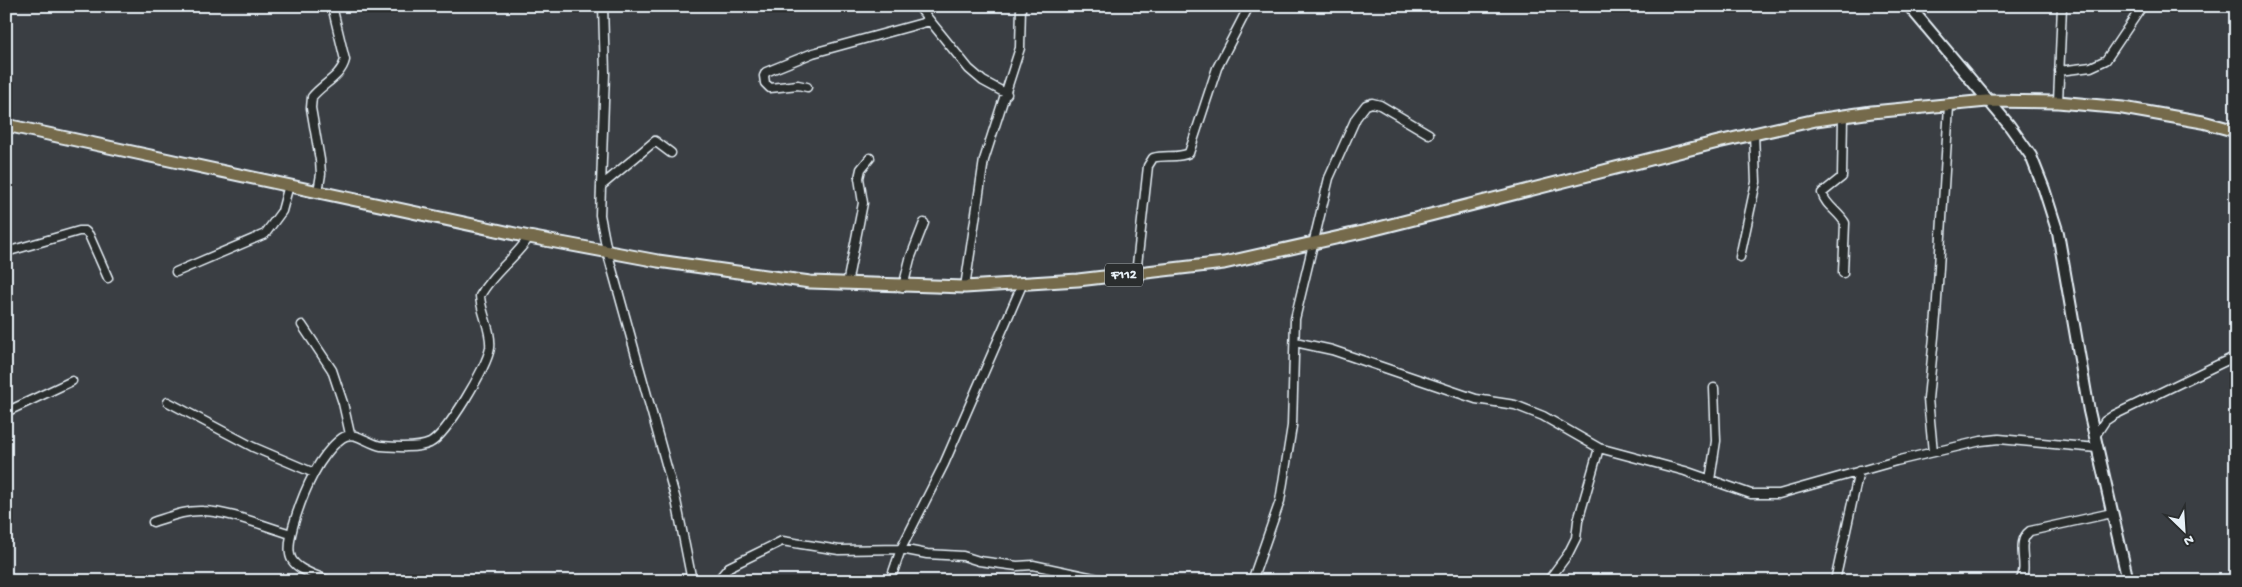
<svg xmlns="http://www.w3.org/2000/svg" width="2242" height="587" font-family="'Gochi Hand',sans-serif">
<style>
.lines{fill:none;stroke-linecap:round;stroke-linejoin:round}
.minor-casing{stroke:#e8f1f8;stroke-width:11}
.secondary-casing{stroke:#e8f1f8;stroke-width:14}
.primary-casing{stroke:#e8f1f8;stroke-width:15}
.minor{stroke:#2a2d2e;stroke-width:8}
.secondary{stroke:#2a2d2e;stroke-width:10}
.primary{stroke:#756b4b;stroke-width:11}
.labels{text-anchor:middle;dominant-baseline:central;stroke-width:4;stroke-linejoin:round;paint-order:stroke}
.shield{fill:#2a2d2e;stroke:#afb6bb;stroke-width:1}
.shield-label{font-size:14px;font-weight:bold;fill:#e8f1f8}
</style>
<rect width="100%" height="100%" fill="#3a3e43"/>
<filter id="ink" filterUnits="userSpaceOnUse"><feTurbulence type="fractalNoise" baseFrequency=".02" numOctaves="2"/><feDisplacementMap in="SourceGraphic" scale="10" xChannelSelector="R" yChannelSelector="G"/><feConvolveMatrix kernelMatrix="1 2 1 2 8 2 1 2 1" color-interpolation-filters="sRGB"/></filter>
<g filter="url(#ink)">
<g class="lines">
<g class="minor-casing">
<path id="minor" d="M603,6L605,73L600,215L607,251L676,500L692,581
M918,6L969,69L983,81L1007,94
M2059,71L2091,67L2106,60L2141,8L2144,6
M807,87L798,85L770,88L765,83L764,76L766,72L813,53L930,21
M2058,102L2062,6
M601,186L655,141L671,153
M318,192L321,174L320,160L311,108L312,97C322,84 341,77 345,60L332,6
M6,252L79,231H85L89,235L108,278
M1740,257L1756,182L1754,134
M176,272L265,234L282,211L289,185
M1843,273L1845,223C1839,212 1825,205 1822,193L1842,177L1843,116
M1136,274L1148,166L1153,158C1165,154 1177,159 1189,153L1217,68L1249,6
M847,284L863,203L859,178L861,169L870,158
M903,287L910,259L924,223
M965,287L984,160L1020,48L1021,6
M302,325L332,370L343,403L350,434
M1295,342L1332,350L1476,399L1515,405L1543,416L1599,448L1685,471L1751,494H1779L1896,461L1981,441L1999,439L2097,448
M168,402L253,447L314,473
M6,412L72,381
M2095,436L2105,421L2114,415L2236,356
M1933,452L1928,399L1936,316L1949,106
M1710,480L1716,441L1714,388
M153,522C169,517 186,510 203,511C232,512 263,526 291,534
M328,581C317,575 299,571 292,560C282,544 305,490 314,473C320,461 331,446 342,438C354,429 368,444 381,446C394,447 418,449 430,443C447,434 487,367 490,348C492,331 481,313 480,296C492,273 515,259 529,237
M717,581L729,567L782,541L839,550L901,549L927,554L963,556L979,561L1017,566L1033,565L1108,581
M890,581L901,549L944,464L1022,285
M1252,581L1280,501L1292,426L1295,319L1329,178L1356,118L1366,105L1372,103L1380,105L1429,134
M1548,581L1568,554L1576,538L1578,521L1599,448
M1835,581L1859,471
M2020,581C2030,565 2014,543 2030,531L2112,513"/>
</g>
<g class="secondary-casing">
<path id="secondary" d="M1909,6L2009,125L2031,156L2044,189L2058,233L2089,411L2128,581"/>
</g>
<g class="primary-casing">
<path id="primary" d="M6,125L529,237L658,261L810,282L965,287L1078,280L1224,263L1371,230L1718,142L1816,120L1872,112L1987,101L2058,102L2123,108L2203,122L2236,131"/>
</g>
<use href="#minor" class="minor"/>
<use href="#secondary" class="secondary"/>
<use href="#primary" class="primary"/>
</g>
</g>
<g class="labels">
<rect class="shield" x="1105" y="263.5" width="38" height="23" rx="4"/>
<g class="shield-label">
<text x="1124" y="275">F112</text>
</g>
</g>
<rect width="2242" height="587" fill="none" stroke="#2a2d2e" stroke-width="25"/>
<rect x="12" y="12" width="2217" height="562" fill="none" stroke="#e8f1f8" stroke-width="2" filter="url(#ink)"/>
<g transform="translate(2184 530) rotate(155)" stroke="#2a2d2e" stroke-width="4" paint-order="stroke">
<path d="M0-4L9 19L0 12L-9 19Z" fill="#e8f1f8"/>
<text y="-8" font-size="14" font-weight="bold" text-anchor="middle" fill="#e8f1f8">N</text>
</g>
</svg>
